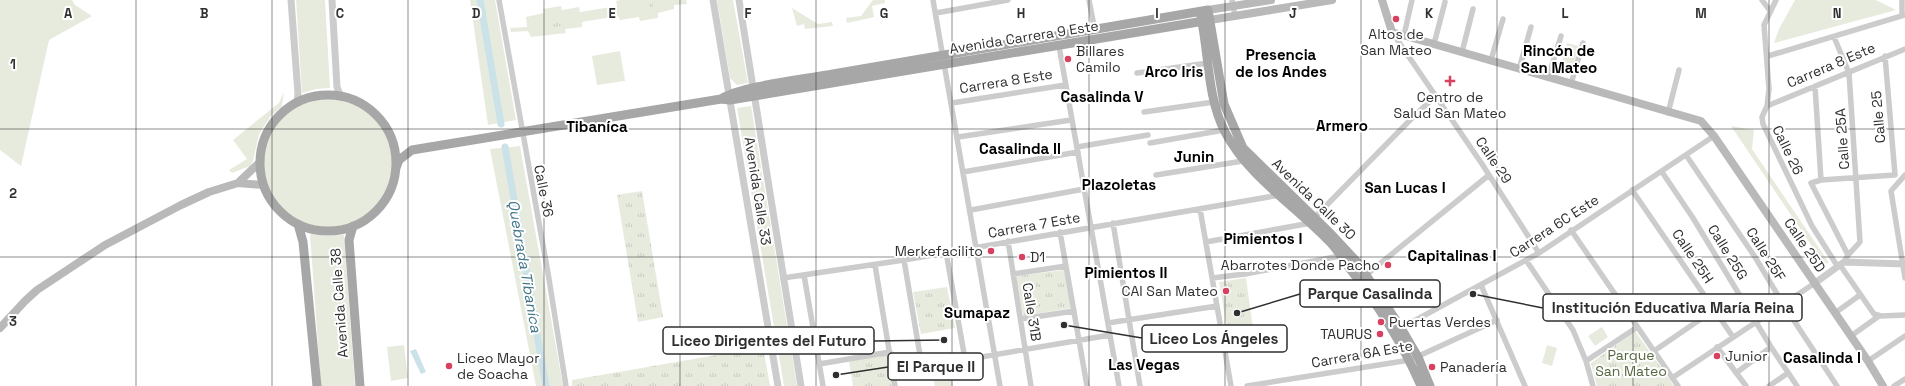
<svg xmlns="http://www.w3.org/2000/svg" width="1905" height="386" font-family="'Space Grotesk',sans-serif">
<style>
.green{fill:#e7ebde}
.park{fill:url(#park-tufts)}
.water{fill:#cce2e9}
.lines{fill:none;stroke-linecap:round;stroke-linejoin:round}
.canal{stroke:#cce2e9;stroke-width:7}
.minor{stroke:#ccc;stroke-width:5.5}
.tertiary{stroke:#ccc;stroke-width:7}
.secondary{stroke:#b9b9b9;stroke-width:8}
.primary{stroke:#a7a7a7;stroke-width:9}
.grid{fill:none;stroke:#2f2f2f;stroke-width:1;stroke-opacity:0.55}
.poi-dot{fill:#d7405f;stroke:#fff;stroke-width:1.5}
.labels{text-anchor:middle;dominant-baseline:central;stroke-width:4;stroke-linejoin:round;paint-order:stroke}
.poi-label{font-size:14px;fill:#2f2f2f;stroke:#fff;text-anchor:start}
.street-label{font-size:14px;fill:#2f2f2f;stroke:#fff}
.park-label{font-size:14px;fill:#576740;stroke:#fff}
.neighbourhood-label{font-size:15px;font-weight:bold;fill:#000;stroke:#fff}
.water-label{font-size:15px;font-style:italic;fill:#43788b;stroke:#fff}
.grid-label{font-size:13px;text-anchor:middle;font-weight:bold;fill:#2f2f2f;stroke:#fff;stroke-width:4;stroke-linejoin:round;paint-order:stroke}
.leader{fill:none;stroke:#2f2f2f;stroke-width:1.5}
.callout-dot{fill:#2f2f2f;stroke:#fff;stroke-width:1.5}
.callout{fill:#fff;stroke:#2f2f2f;stroke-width:1.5}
.callout-label{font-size:15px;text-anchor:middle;font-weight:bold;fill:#2f2f2f}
</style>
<defs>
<pattern id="park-tufts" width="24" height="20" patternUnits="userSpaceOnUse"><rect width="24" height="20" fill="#e7ebde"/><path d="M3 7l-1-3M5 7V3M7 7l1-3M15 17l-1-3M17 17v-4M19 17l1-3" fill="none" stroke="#c6cabf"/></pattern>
</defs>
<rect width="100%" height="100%" fill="#fff"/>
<path class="green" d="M0,0H72L75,5L92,16L49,40L21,166L0,150Z
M296,0H325L330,88L316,89L302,93Z
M470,0H495L516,120L488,125Z
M621,0H686L687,4L674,5V9L658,13V18L640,21L639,17L620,20L618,16L582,22V27L565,29L566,33L531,37L528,31L511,32L510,28L527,27L526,17L544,13L543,9L561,6L562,10L579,7L580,12L617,6L616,1Z
M717,0H733L748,83L737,85L730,78Z
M873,0H885V3L872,6L874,17L847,23L846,18L861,16Z
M1795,0H1876L1896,10L1774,43L1779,29Z
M792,8L818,24L832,22L833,26L805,29L804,24L797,26Z
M1567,43L1579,46L1571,73L1560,70Z
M620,51L625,81L597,85L592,56Z
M284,92L282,106L270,117L259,134L253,161L250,166L232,173L229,170L247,159L233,140L279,103Z
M264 163a64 64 0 1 1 128 0a64 64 0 1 1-128 0Z
M751,106L797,386H784L737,108Z
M1731,126L1754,130L1752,149L1829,263L1824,264Z
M520,146L563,386H536L490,149Z
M310,234L326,236L344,235L355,386H321Z
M1602,327L1608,337L1595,346L1588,336Z
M404,345L408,378L391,381L387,347Z
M1547,345L1557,348L1552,366L1542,363Z
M949,365L953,386H935L931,368Z"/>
<path class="park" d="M652,1L654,9L641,11L639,3Z
M561,16L563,25L550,28L548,18Z
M642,191L663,317L638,322L617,195Z
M1064,270L1071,308L1023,316L1016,276Z
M1246,278L1255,343L1230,346L1219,282Z
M947,287L955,328L921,334L913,292Z
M1635,331L1674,386H1597L1591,363Z
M763,347L770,386H572V380Z
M888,355L893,386H853L849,361Z"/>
<path class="water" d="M416,349L426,372L421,374L410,351Z"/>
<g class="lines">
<path class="canal" d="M480,0L501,124
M505,147L546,386"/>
<path class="minor" d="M499,0L548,273L566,386
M933,0L1000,386
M1089,0L1095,31
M1232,0L1235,16
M1762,0L1770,11
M1776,0L1764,25L1769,89L1767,106L1762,117L1763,124L1812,226L1838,267
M936,13L1008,0
M1902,16V0
M1392,32L1482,164L1539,253
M1404,35L1412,0
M1834,37L1849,73L1860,242L1848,255L1844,262
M1434,44L1445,2
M1059,46L1119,386
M1462,52L1473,9
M1768,56L1905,15
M1885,56L1895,175
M1491,60L1503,19
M1519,69L1531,27
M1137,73L1208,63
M1548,78L1561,36
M1571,84L1583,43
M1815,86L1821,180
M952,103L1065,85
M1767,106L1905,49
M1144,112L1214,102
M1668,113L1679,70
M958,137L1071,120
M1150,143L1224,130
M1077,147L1148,135
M1686,155L1755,257L1783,304L1837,386
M963,172L1078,152
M1662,172L1693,218L1771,347L1797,386
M1156,175L1243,161
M1905,175L1891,191L1905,278
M1632,190L1733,337
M1200,209L1231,386
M971,210L1084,189
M1315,217L1416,114L1435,97
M1113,223L1140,386
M1571,230L1678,386
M1060,232L1087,386
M1008,241L1031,386
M1206,242L1311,223
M946,252L965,359
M1848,255L1811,183L1821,180L1895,175
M904,260L922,367
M1526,260L1573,330L1586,361L1593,386
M875,265L895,386
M1840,265L1874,314L1881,316L1905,315
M1013,274L1066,266
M804,275L823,386
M1366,275L1489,175
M783,278L904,260L1280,195
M1212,278L1245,274L1340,256
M1481,285L1525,386
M1835,313L1860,295
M1021,319L1074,311
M1108,323L1217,306
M1401,328L1539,253L1714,136
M1851,336L1879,316
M1717,347L1746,386
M1654,351L1714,310
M1586,361L1636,328
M1868,361L1905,336
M819,364L890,352
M893,372L1110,335
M1736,373L1771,347
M1672,378L1815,283
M1247,386L1410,360L1497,320
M1769,386L1788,373
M1894,386L1905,379"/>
<path class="tertiary" d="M291,0L298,94L297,103
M332,0L337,87L341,97
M713,0L778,386
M739,0L801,386
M1815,283L1844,262L1905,264"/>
<path class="secondary" d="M1382,0L1392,32L1701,121L1714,136L1868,361L1883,386
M1208,10L1271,0
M1210,20L1332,0
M239,182L260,162
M0,328L25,301L37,290L105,245L181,205L209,192L238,183L263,185"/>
<path class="primary" d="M1201,17C1209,54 1207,97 1225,132C1248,176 1293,204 1327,239C1335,246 1341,256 1347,265C1377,303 1402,342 1421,386
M260 163a68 68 0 1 1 136 0a68 68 0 1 1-136 0Z
M721,99C740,86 807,79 833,74C958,52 1083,32 1208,10L1224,104L1243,148L1331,234L1358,263L1401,328L1418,357L1430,386
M396,168L399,160L412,150L721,99L730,100L1210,20
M298,224L303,242L317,386
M353,226L349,240L360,386"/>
</g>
<path class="grid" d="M136,0V386M272,0V386M408,0V386M544,0V386M680,0V386M816,0V386M952,0V386M1089,0V386M1225,0V386M1361,0V386M1497,0V386M1633,0V386M1769,0V386M0,129H1905M0,257H1905"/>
<g class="poi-dot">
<circle cx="1396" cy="19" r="4"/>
<circle cx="1068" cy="59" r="4"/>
<path d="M1448 75h4v4h4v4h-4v4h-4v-4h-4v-4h4z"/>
<circle cx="991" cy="251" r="4"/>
<circle cx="1022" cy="257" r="4"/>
<circle cx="1388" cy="265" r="4"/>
<circle cx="1226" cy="291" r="4"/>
<circle cx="1381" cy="322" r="4"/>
<circle cx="1380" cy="334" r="4"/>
<circle cx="1717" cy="356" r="4"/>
<circle cx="449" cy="366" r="4"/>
<circle cx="1432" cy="367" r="4"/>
</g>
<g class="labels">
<g class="poi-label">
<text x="1396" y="34" text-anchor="middle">Altos de<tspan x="1396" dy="16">San Mateo</tspan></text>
<text x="1076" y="51">Billares<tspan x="1076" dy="16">Camilo</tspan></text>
<text x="1450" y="97" text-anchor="middle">Centro de<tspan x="1450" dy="16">Salud San Mateo</tspan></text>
<text x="983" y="251" text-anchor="end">Merkefacilito</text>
<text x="1030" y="257">D1</text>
<text x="1380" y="265" text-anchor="end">Abarrotes Donde Pacho</text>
<text x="1218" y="291" text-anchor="end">CAI San Mateo</text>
<text x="1389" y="322">Puertas Verdes</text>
<text x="1372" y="334" text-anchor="end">TAURUS</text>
<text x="1725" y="356">Junior</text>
<text x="457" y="358">Liceo Mayor<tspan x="457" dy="16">de Soacha</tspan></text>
<text x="1440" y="367">Panadería</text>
</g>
<g class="street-label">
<text transform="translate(1024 37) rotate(-9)">Avenida Carrera 9 Este</text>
<text transform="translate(1831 65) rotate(-23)">Carrera 8 Este</text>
<text transform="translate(1006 81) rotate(-9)">Carrera 8 Este</text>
<text transform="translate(1878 117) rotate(-95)">Calle 25</text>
<text transform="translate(1842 139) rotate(-94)">Calle 25A</text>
<text transform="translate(1788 150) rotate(64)">Calle 26</text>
<text transform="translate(1494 160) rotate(56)">Calle 29</text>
<text transform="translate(544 191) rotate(79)">Calle 36</text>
<text transform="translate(758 191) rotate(81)">Avenida Calle 33</text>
<text transform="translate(1314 199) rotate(44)">Avenida Calle 30</text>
<text transform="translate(1034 225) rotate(-10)">Carrera 7 Este</text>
<text transform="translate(1554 226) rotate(-33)">Carrera 6C Este</text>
<text transform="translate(1805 245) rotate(56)">Calle 25D</text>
<text transform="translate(1728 252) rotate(58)">Calle 25G</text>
<text transform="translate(1766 254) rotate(58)">Calle 25F</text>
<text transform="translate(1693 256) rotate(56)">Calle 25H</text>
<text transform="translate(339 303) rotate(-94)">Avenida Calle 38</text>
<text transform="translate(1032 312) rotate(81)">Calle 31B</text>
<text transform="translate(1362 354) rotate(-10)">Carrera 6A Este</text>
</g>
<g class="park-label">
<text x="1631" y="355">Parque<tspan x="1631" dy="16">San Mateo</tspan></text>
</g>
<g class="neighbourhood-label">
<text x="1559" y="50">Rincón de<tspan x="1559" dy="17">San Mateo</tspan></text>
<text x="1281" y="54">Presencia<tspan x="1281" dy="17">de los Andes</tspan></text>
<text x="1174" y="71">Arco Iris</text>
<text x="1102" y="96">Casalinda V</text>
<text x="1342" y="125">Armero</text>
<text x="597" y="126">Tibaníca</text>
<text x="1020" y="148">Casalinda II</text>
<text x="1194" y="156">Junin</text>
<text x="1119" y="184">Plazoletas</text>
<text x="1405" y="187">San Lucas I</text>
<text x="1263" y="238">Pimientos I</text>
<text x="1452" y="255">Capitalinas I</text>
<text x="1126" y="272">Pimientos II</text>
<text x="977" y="312">Sumapaz</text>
<text x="1822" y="357">Casalinda I</text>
<text x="1144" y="364">Las Vegas</text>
</g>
<g class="water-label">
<text transform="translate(525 266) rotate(80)">Quebrada Tibaníca</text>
</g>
</g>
<g class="grid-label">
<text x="68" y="18">A</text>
<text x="204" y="18">B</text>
<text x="340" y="18">C</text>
<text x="476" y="18">D</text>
<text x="612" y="18">E</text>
<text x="748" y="18">F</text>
<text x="884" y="18">G</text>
<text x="1021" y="18">H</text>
<text x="1157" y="18">I</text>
<text x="1293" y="18">J</text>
<text x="1429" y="18">K</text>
<text x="1565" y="18">L</text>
<text x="1701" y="18">M</text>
<text x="1837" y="18">N</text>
<text x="13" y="69">1</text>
<text x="13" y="198">2</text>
<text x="13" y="326">3</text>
</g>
<path class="leader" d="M1237 313L1300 294M1473 294L1543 308M1064 325L1142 338M944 340L874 341M836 375L888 367"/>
<g class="callout-dot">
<circle cx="1237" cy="313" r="4"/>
<circle cx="1473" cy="294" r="4"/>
<circle cx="1064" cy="325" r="4"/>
<circle cx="944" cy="340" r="4"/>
<circle cx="836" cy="375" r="4"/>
</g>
<g class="callout">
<rect x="1300" y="280" width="140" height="27" rx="4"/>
<rect x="1543" y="294" width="259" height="27" rx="4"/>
<rect x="1142" y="325" width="145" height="27" rx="4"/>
<rect x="663" y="327" width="211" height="27" rx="4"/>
<rect x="888" y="353" width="95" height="27" rx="4"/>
</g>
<g class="callout-label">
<text x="1370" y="299">Parque Casalinda</text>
<text x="1673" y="313">Institución Educativa María Reina</text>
<text x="1214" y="344">Liceo Los Ángeles</text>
<text x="769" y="346">Liceo Dirigentes del Futuro</text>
<text x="936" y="372">El Parque II</text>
</g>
</svg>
